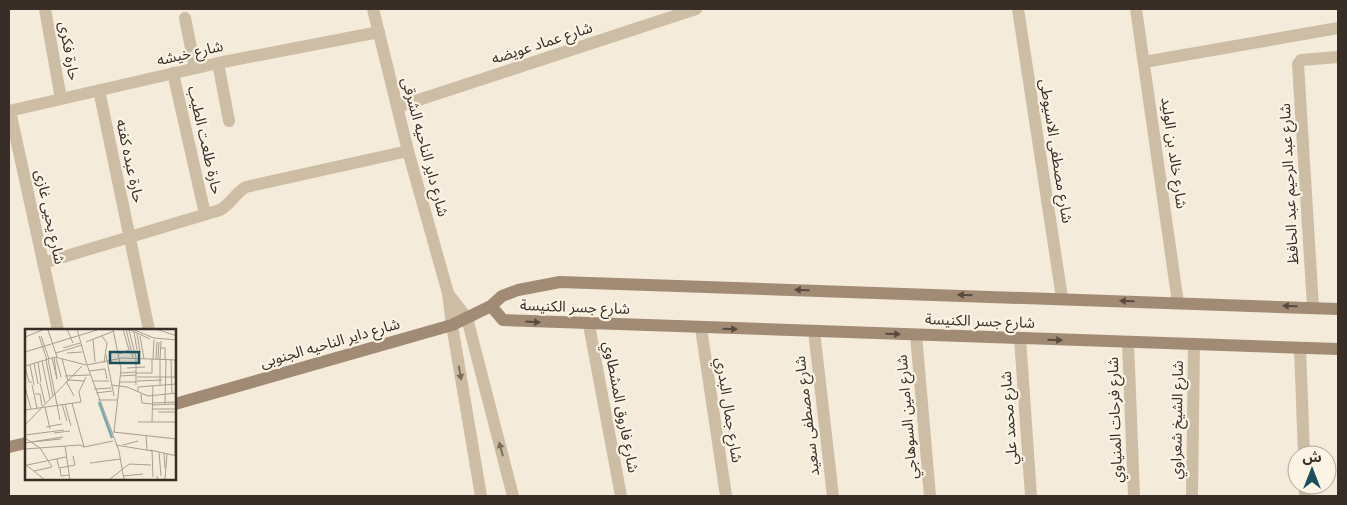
<svg xmlns="http://www.w3.org/2000/svg" width="1347" height="505" font-family="Figtree,'Noto Sans Arabic',sans-serif">
<style>
.lines{fill:none;stroke-linecap:round;stroke-linejoin:round}
.minor{stroke:#cdbda4;stroke-width:12}
.tertiary{stroke:#cdbda4;stroke-width:12}
.secondary{stroke:#a18b75;stroke-width:12}
.oneway{fill:#584a3e}
.oneway2{fill:#7b6e5f}
.labels{text-anchor:middle;dominant-baseline:central;stroke-width:4.5;stroke-linejoin:round;paint-order:stroke}
.street-label{font-size:15px;fill:#382e27;stroke:#fbf4e6}
.inset-river{fill:none;stroke:#76a9b4;stroke-width:2.5}
.inset-road{fill:none;stroke:#a99f92;stroke-width:1}
.view{fill:#184f5d;fill-opacity:0.15;stroke:#184f5d;stroke-width:2.5}
.inset-edge{fill:none;stroke:#382e27;stroke-width:2.5}
</style>
<rect width="100%" height="100%" fill="#f4ebda"/>
<g class="lines">
<path class="minor" d="M45,9L61,99
M1018,9L1062,298
M1136,9L1178,303
M185,18L195,68
M1144,62L1338,28
M218,63L229,121
M173,73L205,214
M99,90L149,330
M397,107L696,9
M9,111L218,63L379,32
M10,111L58,330
M43,263L220,210C231,204 235,193 246,187L408,151
M1313,307L1298,64L1301,60L1338,57
M467,318L513,496
M452,325L481,496
M589,325L621,496
M701,328L726,496
M814,331L833,496
M916,335L930,496
M1020,338L1031,496
M1128,342L1134,496
M1300,348L1304,455
M1305,485V496
M1192,496L1194,344"/>
<path class="tertiary" d="M373,9L408,151L448,293L452,325
M449,295L467,318"/>
<path class="secondary" d="M491,306L503,320L1338,349
M175,404L452,325L491,306L502,296L518,290L560,282L1338,309
M9,447L26,443"/>
</g>
<defs><path id="oneway-solid" d="M-6-.8H1V-3.2L6.5 0L1 3.2V.8H-6Z" transform="scale(1.25)"/></defs>
<g class="oneway">
<use href="#oneway-solid" transform="translate(802 290) rotate(-178)"/>
<use href="#oneway-solid" transform="translate(965 295) rotate(-178)"/>
<use href="#oneway-solid" transform="translate(1127 301) rotate(-178)"/>
<use href="#oneway-solid" transform="translate(1290 306) rotate(-178)"/>
<use href="#oneway-solid" transform="translate(533 322) rotate(3)"/>
<use href="#oneway-solid" transform="translate(730 329) rotate(2)"/>
<use href="#oneway-solid" transform="translate(893 334) rotate(2)"/>
<use href="#oneway-solid" transform="translate(1055 340) rotate(2)"/>
</g>
<g class="oneway2">
<use href="#oneway-solid" transform="translate(460 373) rotate(80)"/>
<use href="#oneway-solid" transform="translate(501 449) rotate(-105)"/>
</g>
<g class="labels">
<g class="street-label">
<text transform="translate(542 43) rotate(-18)">شارع عماد عويضه</text>
<text transform="translate(69 51) rotate(80)">حارة فكرى</text>
<text transform="translate(190 53) rotate(-13)">شارع خيشه</text>
<text transform="translate(205 140) rotate(77)">حارة طلعت الطيب</text>
<text transform="translate(425 147) rotate(75)">شارع داير الناحيه الشرقى</text>
<text transform="translate(1056 151) rotate(81)">شارع مصطفى الاسيوطى</text>
<text transform="translate(1174 153) rotate(82)">شارع خالد بن الوليد</text>
<text transform="translate(130 161) rotate(78)">حارة عبده كفته</text>
<text transform="translate(1289 184) rotate(-93)">شارع عبد الرحيم عبد الحافظ</text>
<text transform="translate(50 217) rotate(78)">شارع يحيى غازى</text>
<text transform="translate(575 307) rotate(2)">شارع جسر الكنيسة</text>
<text transform="translate(980 321) rotate(2)">شارع جسر الكنيسة</text>
<text transform="translate(330 343) rotate(-16)">شارع داير الناحيه الجنوبى</text>
<text transform="translate(621 407) rotate(79)">شارع فاروق المشطاوي</text>
<text transform="translate(729 410) rotate(81)">شارع جمال البدري</text>
<text transform="translate(807 416) rotate(-97)">شارع مصطفى سعيد</text>
<text transform="translate(907 417) rotate(-95)">شارع امين السوهاجي</text>
<text transform="translate(1009 418) rotate(-94)">شارع محمد علي</text>
<text transform="translate(1115 420) rotate(-92)">شارع فرحات المنياوي</text>
<text transform="translate(1177 420) rotate(-89)">شارع الشيخ شعراوي</text>
</g>
</g>
<g transform="translate(25 329)">
<rect width="151" height="151" fill="#f4ebda"/>
<path class="inset-river" d="M74,73L87,109"/>
<path class="inset-road" d="M42,0L48,14M52,0L62,36L97,29L152,31M88,0L96,40L89,103M101,0L108,29M103,0L125,10M107,0L129,9L152,11M131,0L152,7M23,1L32,28M104,1L111,29M109,3L112,21M76,6L82,14L79,34M14,7L22,31M16,7L24,30M115,7L119,30M0,8L20,0M68,10L70,33M61,13L89,2M38,19L55,14M136,19H140V31M0,23L72,1M31,24L57,16M42,24L57,23M110,24L115,23L112,5M94,25L104,21L98,0M81,26L89,67M27,29L32,50L29,28M31,29L36,48M23,30L35,91M37,30L43,52M111,30V56M128,30L129,11M131,30L132,13M133,30L134,13M135,30L136,12M21,31L28,67M146,31L147,65M150,31V50M17,32L25,70M13,33L16,53M9,34L13,55M5,36L9,56M62,36L94,122L99,151M0,37L30,28L61,36M0,38L4,53H7M102,39L120,38M64,42L80,40L82,50M96,44L111,43M111,44H127V30M40,47L65,46M95,47L111,46M112,48H152M43,51L60,52M41,52L49,67M67,52H84M112,52L137,51M95,53H111M15,54L20,74M7,56L12,79M86,56L102,58L123,67L152,64M135,57V30M0,58L6,80M69,60L86,59M113,63V58L152,55M71,64L87,62M10,65H15L17,77M116,65L117,74L127,75M73,71H92M47,74L59,118M127,74L152,73M37,75L42,92M40,75L46,97M127,76L152,75M140,76L141,31M20,78L25,100M127,80H152M0,81L56,73L54,63L61,48M133,83H152M113,93H152M127,93L128,57M0,96L57,37M21,98L37,95M88,103L152,110M29,104L45,102M0,106L39,101M121,106L122,121M0,109L15,119L27,138L9,142M150,110V127M6,113L36,110M0,114L38,108M91,116L127,122M98,116L113,112M40,117L45,151M0,120L55,116L59,118L88,112M125,121L152,127M127,121L128,148M134,123L136,147M139,124L140,139M32,130L34,139L50,136L48,127M65,134L95,130M0,135L20,151M2,136L41,128M35,139L36,147L44,146M98,147L118,145M132,147L133,151L140,150L142,125M84,151L104,135L126,136"/>
<path class="view" d="M85,23H114V34H85Z"/>
<rect width="151" height="151" class="inset-edge"/>
</g>
<rect width="1347" height="505" fill="none" stroke="#382e27" stroke-width="20"/>
<g transform="translate(1312 470)"><circle r="24" fill="#fbf4e6" stroke="#ada59a"/>
<path d="M0-4L9 19L0 12L-9 19Z" fill="#184f5d"/>
<text y="-8" font-size="14" font-weight="bold" text-anchor="middle" fill="#382e27">ش</text>
</g>
</svg>
